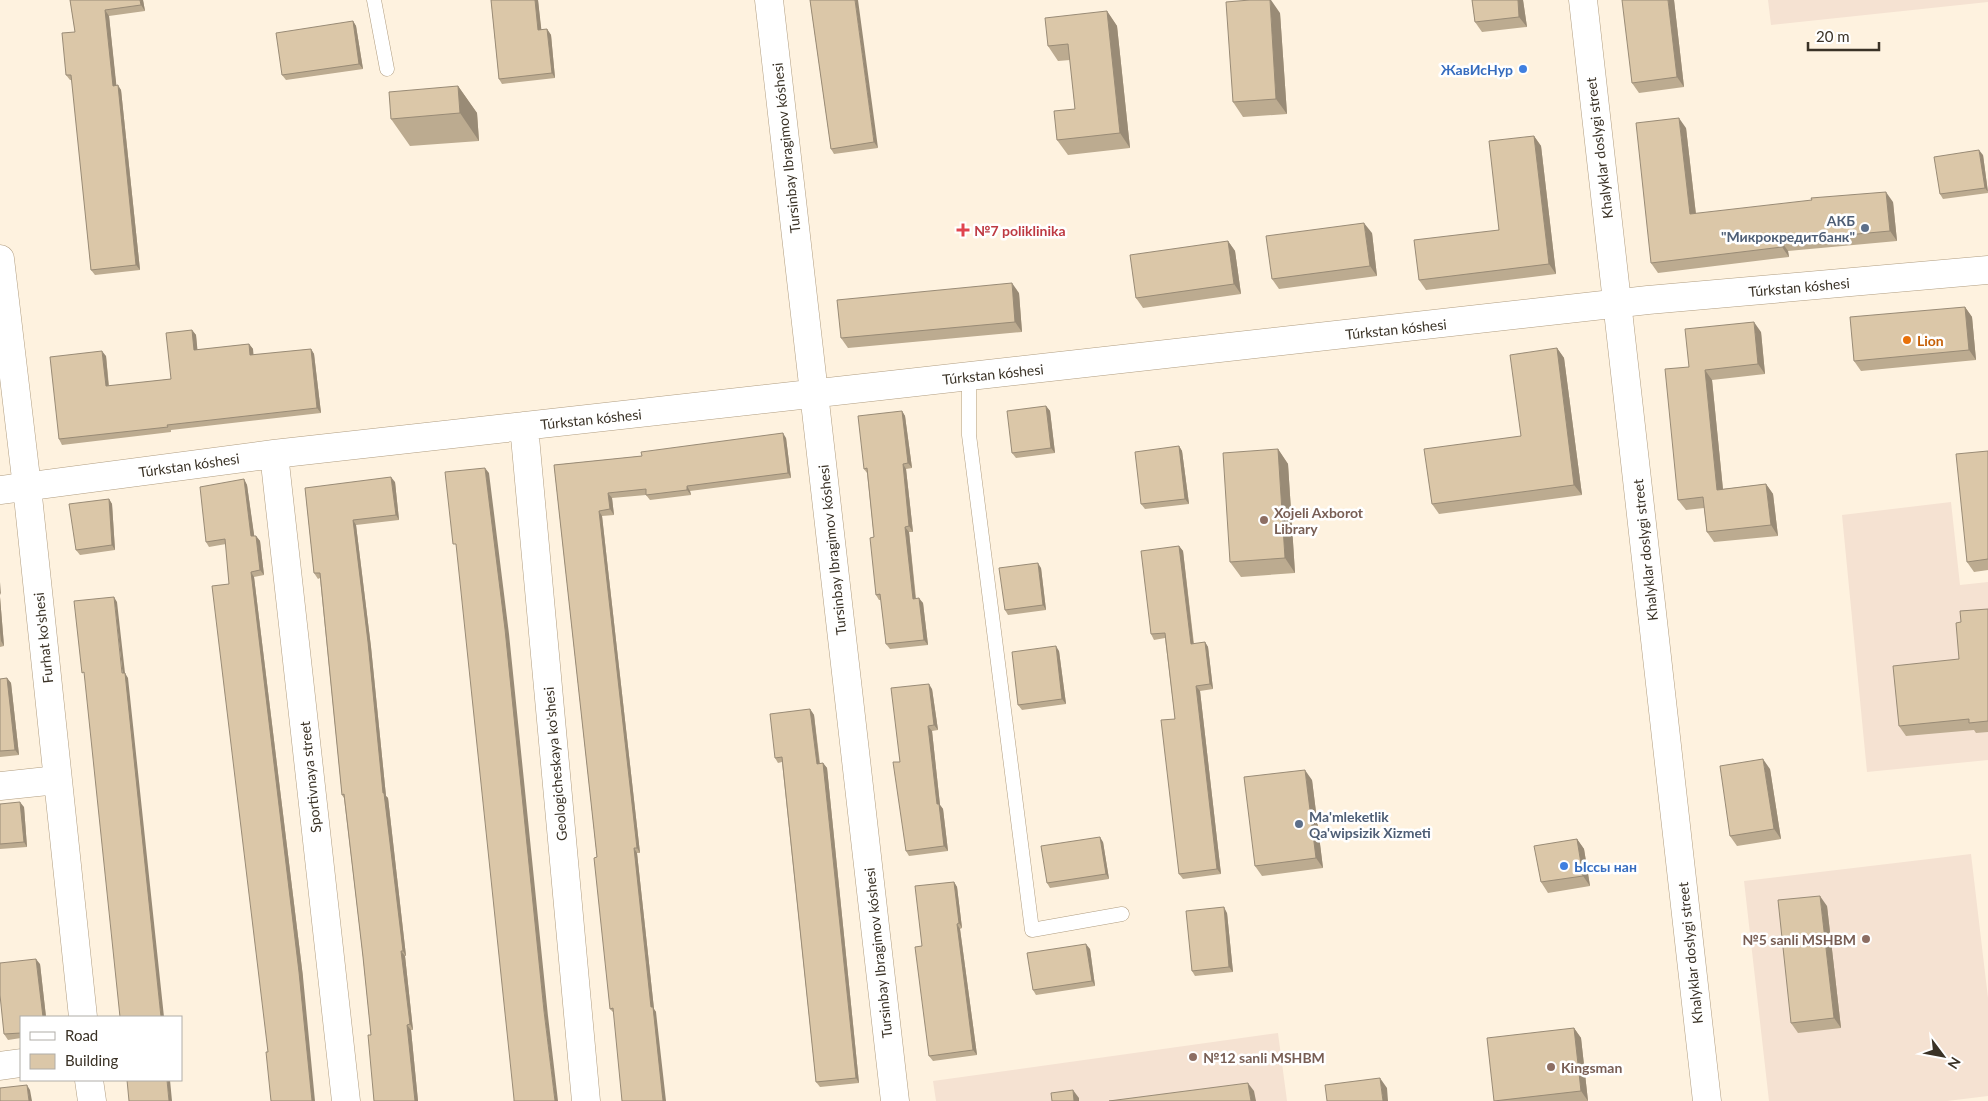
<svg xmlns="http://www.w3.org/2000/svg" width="1988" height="1101" font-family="Lato,sans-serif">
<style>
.education{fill:#f5e2d2}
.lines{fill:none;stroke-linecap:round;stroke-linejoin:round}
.lane-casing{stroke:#b09d80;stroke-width:15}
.street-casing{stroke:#b09d80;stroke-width:29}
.secondary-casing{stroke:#b09d80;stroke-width:29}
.lane{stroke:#fff;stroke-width:14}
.street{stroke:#fff;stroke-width:28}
.secondary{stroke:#fff;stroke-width:28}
.wall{fill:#bcab90}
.shaded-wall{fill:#998b76}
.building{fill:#dbc7a8;stroke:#998b76}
.shop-dot{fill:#3f7fe0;stroke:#fff;stroke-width:2}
.service-dot{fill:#5c6f8a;stroke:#fff;stroke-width:2}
.health-dot{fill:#e0444e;stroke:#fff;stroke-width:2}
.food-dot{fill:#e8710a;stroke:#fff;stroke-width:2}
.education-dot{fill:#8d6e63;stroke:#fff;stroke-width:2}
.labels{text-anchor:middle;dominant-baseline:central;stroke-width:5;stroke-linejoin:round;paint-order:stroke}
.shop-label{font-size:14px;font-weight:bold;fill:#366cbe;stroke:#fff;text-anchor:end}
.street-label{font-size:14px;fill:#3a3226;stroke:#fff}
.service-label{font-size:14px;font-weight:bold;fill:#4e5e75;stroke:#fff;text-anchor:end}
.health-label{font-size:14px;font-weight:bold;fill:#be3a42;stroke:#fff;text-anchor:start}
.food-label{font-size:14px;font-weight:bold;fill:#c56008;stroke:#fff;text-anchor:start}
.education-label{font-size:14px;font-weight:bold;fill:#785e54;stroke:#fff;text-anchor:start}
</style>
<rect width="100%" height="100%" fill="#fef2df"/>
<path class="education" d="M1768,0H1988V2L1771,25Z
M1951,502L1960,585L1988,582V760L1867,772L1842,515Z
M1971,854L1988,998V1096L1947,1101H1769L1744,881Z
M1278,1033L1287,1101H936L933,1081Z"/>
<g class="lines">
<g class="lane-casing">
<path id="lane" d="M374,0L387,69
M969,377V435L1032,930L1122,914"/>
</g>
<g class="street-casing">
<path id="street" d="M769,0L895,1101
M0,259L27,487L83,1017
M524,426L586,1101
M274,454L346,1101
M0,490L274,454L1648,300L1988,270
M0,786L57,780
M0,1066L21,1063
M89,1080L92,1101"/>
</g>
<g class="secondary-casing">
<path id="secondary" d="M1583,0L1707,1101"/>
</g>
<use href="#lane" class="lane"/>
<use href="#street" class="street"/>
<use href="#secondary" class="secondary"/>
</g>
<path class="wall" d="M70,0H143L145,11L109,16L116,85L121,90L140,270L95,275L91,270L72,80H70L66,75L75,32Z
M491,0H538L541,30L547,29L551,35L555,78L502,84L499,79Z
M810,0L878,148L834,154L831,149Z
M1472,0H1523L1527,27L1482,32L1475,22Z
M1674,0L1684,87L1639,93L1632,83Z
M1107,11L1117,26L1130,148L1068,155L1057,140L1075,109L1070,60L1058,61L1048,46Z
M1280,13L1287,114L1243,117L1233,102Z
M353,21L356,26L363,69L286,80L282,75Z
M458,86L477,113L479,141L410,146L391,119Z
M1686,128L1696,214L1893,202L1897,241L1788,251L1789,257L1658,273L1651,263Z
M1534,136L1541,146L1556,274L1426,290L1419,280L1499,230Z
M1983,155L1988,193L1943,199L1940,194Z
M1372,233L1377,276L1279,289L1272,279Z
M1228,241L1235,251L1241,294L1143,308L1136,298Z
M1019,293L1022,332L848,348L841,338Z
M1965,307L1972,317L1976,360L1861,371L1854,361Z
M192,330L196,335L197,350L249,344L253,349V355L311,349L314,354L321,413L171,430V432L62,445L59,439L106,356L109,386L171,379Z
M1761,332L1765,374L1712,380L1723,489L1766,484L1773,494L1778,536L1714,542L1707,532L1704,508L1686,510L1678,500L1689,367Z
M1557,348L1564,358L1582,495L1439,514L1432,504L1521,436Z
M1046,406L1050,411L1055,453L1016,458L1012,453Z
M902,411L905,416L912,468L906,469L913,532H909L916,598L923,603L928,645L890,649L886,644L881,600H879L876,595L874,537L867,473L864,469Z
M786,438L791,478L690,491L691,495L650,500L646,495L612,498L614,515L602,516L640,853H637L654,1009L656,1012H613L610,1009L597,857L554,465L642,456Z
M1179,446L1182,451L1189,504L1145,509L1141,504Z
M1278,449L1288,464L1295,573L1241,577L1230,562Z
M1988,451V570L1974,572L1967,562Z
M244,479L247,485L254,536H256L260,541L264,575L254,577L303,977L268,1052L226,544L209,547L206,542Z
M395,482L399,520L356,525L371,647L386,796L388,798L406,956H405L413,1030H411L418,1101H374L371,1035L363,957L344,798L342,795L320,578L318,579L314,573L305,488Z
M109,499L112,504L115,550L80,555L76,550Z
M1179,546L1183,551L1194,644L1205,642L1208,647L1213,689L1200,691L1221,874L1183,879L1179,874L1175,719L1165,638L1154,640L1151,634Z
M1041,568L1046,610L1008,615L1005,610Z
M0,597L4,646L0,647Z
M1988,609V732L1976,733L1974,730L1906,736L1899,726L1959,659L1961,622Z
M1059,651L1066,704L1022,710L1018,705Z
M7,678L11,683L19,755L0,757V679Z
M932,689L938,730L932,731L940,805L943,809L948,851L909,856L906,851L900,762Z
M810,709L814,715L820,763H823L827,768L859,1083L820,1087L816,1082L782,762L778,763L775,758Z
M1770,769L1781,839L1737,846L1730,836Z
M1312,780L1323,868L1262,876L1255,866Z
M0,804L24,807L27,847L0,849Z
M1577,839L1584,849L1590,886L1548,893L1541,882Z
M1103,842L1109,879L1050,888L1047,883Z
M954,882L957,887L962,928L960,929L977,1055L933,1061L929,1056L922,946Z
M1827,906L1841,1028L1798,1033L1791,1023Z
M1227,913L1233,972L1195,976L1192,971Z
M1090,949L1095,986L1036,995L1033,990Z
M40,964L46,1017H21V1038L8,1040L4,1034Z
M1574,1028L1581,1038L1588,1101H1494Z"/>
<path class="shaded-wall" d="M140,0H143L145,11L141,5Z
M535,0H538L542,35L538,30Z
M855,0H858L878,148L874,142Z
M1270,0H1271L1280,13L1287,114L1276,99Z
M1518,0H1523L1527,27L1519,17Z
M1668,0H1674L1684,87L1677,77Z
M105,10L109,16L117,91L113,86Z
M1107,11L1117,26L1130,148L1120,133Z
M353,21L356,26L363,69L359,64Z
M547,29L551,35L555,78L552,73Z
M118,85L121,90L140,270L136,265Z
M458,86L477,113L479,141L460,113Z
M1679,118L1686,128L1697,224L1690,214Z
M1534,136L1541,146L1556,274L1549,264Z
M1979,150L1983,155L1988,192L1985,188Z
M1886,192L1893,202L1897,241L1890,231Z
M1364,223L1372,233L1377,276L1370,266Z
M1228,241L1235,251L1241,294L1234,284Z
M1781,241L1788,251L1789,257L1782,247Z
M1012,283L1019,293L1022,332L1015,322Z
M1965,307L1972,317L1976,360L1969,350Z
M1754,322L1761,332L1765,374L1758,364Z
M192,330L196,335L198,355L194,350Z
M249,344L253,349L254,360L250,355Z
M1557,348L1564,358L1582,495L1574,485Z
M311,349L314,354L321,413L317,408Z
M102,351L106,356L109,391L106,386Z
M1705,370L1712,380L1724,500L1717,490Z
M1046,406L1050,411L1055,453L1051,448Z
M902,411L905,416L912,468L908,463Z
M783,433L786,438L791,478L788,473Z
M1179,446L1182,451L1189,504L1185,499Z
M1278,449L1288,464L1295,573L1285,558Z
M903,464L906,469L913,532L909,526Z
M485,468L489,473L509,634L548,1016L558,1101H555L544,1011Z
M391,477L395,482L399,520L396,515Z
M244,479L247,485L255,541L251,536Z
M1766,484L1773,494L1778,536L1771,525Z
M687,486L690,491L691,495L687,490Z
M608,493L612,498L614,515L610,509Z
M109,499L112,504L115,550L112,545Z
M599,511L602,516L640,853L637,848Z
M353,520L356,525L371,647L386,796L388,798L406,956L403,951L383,793Z
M905,527L909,532L916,604L913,599Z
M256,536L260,541L264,575L260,570Z
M1179,546L1183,551L1194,649L1191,644Z
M1038,563L1041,568L1046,610L1043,605Z
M251,572L254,577L303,977L315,1101H312Z
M0,582L1,595L0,593Z
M0,597L4,646L1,641L0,632Z
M114,597L117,602L125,673L128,678L164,1017H161Z
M919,598L923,603L928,645L924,640Z
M1205,642L1208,647L1213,689L1210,684Z
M1056,646L1059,651L1066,704L1062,699Z
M7,678L11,683L19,755L15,750Z
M929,684L932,689L938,730L934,725Z
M1196,686L1200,691L1221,874L1217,869Z
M810,709L814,715L820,769L817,764Z
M928,726L932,731L940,805L943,809L948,851L944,846L937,804Z
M1763,759L1770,769L1781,839L1774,829Z
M823,763L827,768L859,1083L856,1078Z
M1305,770L1312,780L1323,868L1316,858Z
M20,802L24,807L27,847L24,842Z
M1100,837L1103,842L1109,879L1106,874Z
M1577,839L1584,849L1590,886L1583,876Z
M634,848L637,853L654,1009L656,1012L666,1101H663L651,1007Z
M954,882L957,887L962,928L959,923Z
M1820,896L1827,906L1841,1028L1834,1018Z
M1224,907L1227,913L1233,972L1229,967Z
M957,924L960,929L977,1055L973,1050Z
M1086,944L1090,949L1095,986L1092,981Z
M401,951L405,956L413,1030L410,1024Z
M36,959L40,964L46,1017H43Z
M407,1025L411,1030L418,1101H415Z
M1574,1028L1581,1038L1588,1101L1581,1091Z
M1380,1078L1387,1088L1388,1101H1383Z
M167,1080H170L172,1101H169Z
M1248,1083L1254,1091L1256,1101H1251Z
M27,1085L30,1090L32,1101H29Z
M1073,1090L1079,1098V1101H1074Z"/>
<path class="building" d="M70,0H140L141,5L105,10L113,86L118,85L136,265L91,270L71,75H66L62,33L75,32Z
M491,0H535L538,30L547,29L552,73L499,79Z
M810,0H855L874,142L831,149Z
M1250,0H1270L1276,99L1233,102L1226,2Z
M1472,0H1518L1519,17L1475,22Z
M1622,0H1668L1677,77L1632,83Z
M1107,11L1120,133L1057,140L1054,111L1075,109L1068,44L1048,46L1045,18Z
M353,21L359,64L282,75L276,33Z
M458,86L460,113L391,119L389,92Z
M1679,118L1690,214L1812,200L1811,198L1886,192L1890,231L1781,241L1782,247L1651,263L1636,123Z
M1534,136L1549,264L1419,280L1414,240L1499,230L1489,141Z
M1979,150L1985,188L1940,194L1934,157Z
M1364,223L1370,266L1272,279L1266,236Z
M1228,241L1234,284L1136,298L1130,255Z
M1012,283L1015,322L841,338L837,300Z
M1965,307L1969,350L1854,361L1850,317Z
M1754,322L1758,364L1705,370L1717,490L1766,484L1771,525L1707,532L1703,497L1678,500L1665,369L1689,367L1685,329Z
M192,330L194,350L249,344L250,355L311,349L317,408L167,425L168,427L59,439L50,357L102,351L106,386L171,379L166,333Z
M1557,348L1574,485L1432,504L1424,449L1521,436L1510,355Z
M1046,406L1051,448L1012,453L1007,411Z
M902,411L908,463L903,464L909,526L905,527L913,599L919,598L924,640L886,644L880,594L876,595L870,538L874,537L867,468L864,469L858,416Z
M783,433L788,473L687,486V490L646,495V489L608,493L610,509L599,511L637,848H634L651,1007H653L663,1101H622L613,1008L610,1009L594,858L597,857L554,465L642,456L641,452Z
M1179,446L1185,499L1141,504L1135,452Z
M1278,449L1285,558L1230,562L1223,453Z
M1988,451V559L1967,562L1956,454Z
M485,468L505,629L544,1011L555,1101H514V1099L456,544H453L445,472Z
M391,477L396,515L353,520L368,642L383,793H384L403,951H401L410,1024L407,1025L415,1101H374L368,1035H371L363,957L344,794L342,795L320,573H314L305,488Z
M244,479L251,536H256L260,570L251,572L299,972L312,1101H271L266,1052H268L212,586L229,584L225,539L206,542L200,487Z
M109,499L112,545L76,550L69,504Z
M1179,546L1191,644L1205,642L1210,684L1196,686L1217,869L1179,874L1161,720L1175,719L1165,633L1151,634L1141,551Z
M1038,563L1043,605L1005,610L999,568Z
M114,597L122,673H125L161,1017H120L84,672L82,673L74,601Z
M1988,609V721L1969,723V719L1899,726L1893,666L1959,659L1956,623L1961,622L1960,611Z
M1056,646L1062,699L1018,705L1012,652Z
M7,678L15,750L0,751V679Z
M929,684L934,725L928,726L937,804H939L944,846L906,851L893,762H900L891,688Z
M810,709L817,764L823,763L856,1078L816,1082L782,757L775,758L770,714Z
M1763,759L1774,829L1730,836L1720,766Z
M1305,770L1316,858L1255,866L1244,777Z
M20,802L24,842L0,844V804Z
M1100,837L1106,874L1047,883L1041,846Z
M1577,839L1583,876L1541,882L1534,846Z
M954,882L959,923L957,924L973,1050L929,1056L915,947L922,946L915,886Z
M1820,896L1834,1018L1791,1023L1778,900Z
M1224,907L1229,967L1192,971L1186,911Z
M1086,944L1092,981L1033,990L1027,953Z
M36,959L43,1017H21V1033L4,1034L0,995V963Z
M1574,1028L1581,1091L1494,1101L1487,1038Z
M1380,1078L1383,1101H1327L1325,1085Z
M127,1080H167L169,1101H129Z
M1248,1083L1251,1101H1109Z
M27,1085L29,1101H0V1088Z
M1073,1090L1074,1101H1052L1051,1093Z"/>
<g class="shop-dot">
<circle cx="1523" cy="69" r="5"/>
<circle cx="1564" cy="866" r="5"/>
</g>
<g class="service-dot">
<circle cx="1865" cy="228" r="5"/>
<circle cx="1299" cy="824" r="5"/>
</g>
<path class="health-dot" d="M960.5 222.5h5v5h5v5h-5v5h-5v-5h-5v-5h5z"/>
<circle class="food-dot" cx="1907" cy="340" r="5"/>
<g class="education-dot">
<circle cx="1264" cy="520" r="5"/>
<circle cx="1866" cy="939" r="5"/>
<circle cx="1193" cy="1057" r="5"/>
<circle cx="1551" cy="1067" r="5"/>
</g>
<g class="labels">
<g class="shop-label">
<text x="1513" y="69">ЖавИсНур</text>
<text x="1574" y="866" text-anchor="start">Ыссы нан</text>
</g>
<g class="street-label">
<text transform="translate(786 148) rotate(-96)">Tursinbay Ibragimov kóshesi</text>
<text transform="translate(1599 148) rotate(-97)">Khalyklar doslygi street</text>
<text transform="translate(1799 287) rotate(-5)">Túrkstan kóshesi</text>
<text transform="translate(1396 329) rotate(-6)">Túrkstan kóshesi</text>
<text transform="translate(993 374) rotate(-6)">Túrkstan kóshesi</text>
<text transform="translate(591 419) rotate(-6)">Túrkstan kóshesi</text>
<text transform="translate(189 465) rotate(-8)">Túrkstan kóshesi</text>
<text transform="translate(832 550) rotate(-96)">Tursinbay Ibragimov kóshesi</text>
<text transform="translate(1645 550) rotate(-96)">Khalyklar doslygi street</text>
<text transform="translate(43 638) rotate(-96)">Furhat ko'shesi</text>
<text transform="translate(555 764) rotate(-95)">Geologicheskaya ko'shesi</text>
<text transform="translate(310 777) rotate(-96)">Sportivnaya street</text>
<text transform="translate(878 953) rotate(-96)">Tursinbay Ibragimov kóshesi</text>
<text transform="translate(1690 953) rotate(-96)">Khalyklar doslygi street</text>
</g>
<g class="service-label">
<text x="1855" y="220">АКБ<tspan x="1855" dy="16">"Микрокредитбанк"</tspan></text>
<text x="1309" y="816" text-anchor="start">Ma'mleketlik<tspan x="1309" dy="16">Qa'wipsizik Xizmeti</tspan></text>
</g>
<g class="health-label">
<text x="974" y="230">№7 poliklinika</text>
</g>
<g class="food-label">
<text x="1917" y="340">Lion</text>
</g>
<g class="education-label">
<text x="1274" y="512">Xojeli Axborot<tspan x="1274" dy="16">Library</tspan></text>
<text x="1856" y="939" text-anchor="end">№5 sanli MSHBM</text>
<text x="1203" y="1057">№12 sanli MSHBM</text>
<text x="1561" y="1067">Kingsman</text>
</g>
</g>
<rect x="20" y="1016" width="162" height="65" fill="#ffffff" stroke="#b0ada8"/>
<rect x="30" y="1032" width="25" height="8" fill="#ffffff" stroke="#b0ada8"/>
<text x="65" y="1041" font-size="15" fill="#3a3226">Road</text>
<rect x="30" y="1054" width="25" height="15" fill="#dbc7a8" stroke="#b0ada8"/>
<text x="65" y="1066" font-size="15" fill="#3a3226">Building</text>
<g transform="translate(1943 1056) rotate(122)" stroke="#ffffff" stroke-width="4" paint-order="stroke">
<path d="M0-4L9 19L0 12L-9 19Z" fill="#3a3226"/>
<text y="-8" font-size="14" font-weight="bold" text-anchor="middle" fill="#3a3226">N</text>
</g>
<path d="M1808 42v8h71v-8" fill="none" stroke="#3a3226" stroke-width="2.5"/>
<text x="1816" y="42" font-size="15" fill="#3a3226" stroke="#ffffff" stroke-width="4" paint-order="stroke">20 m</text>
</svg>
